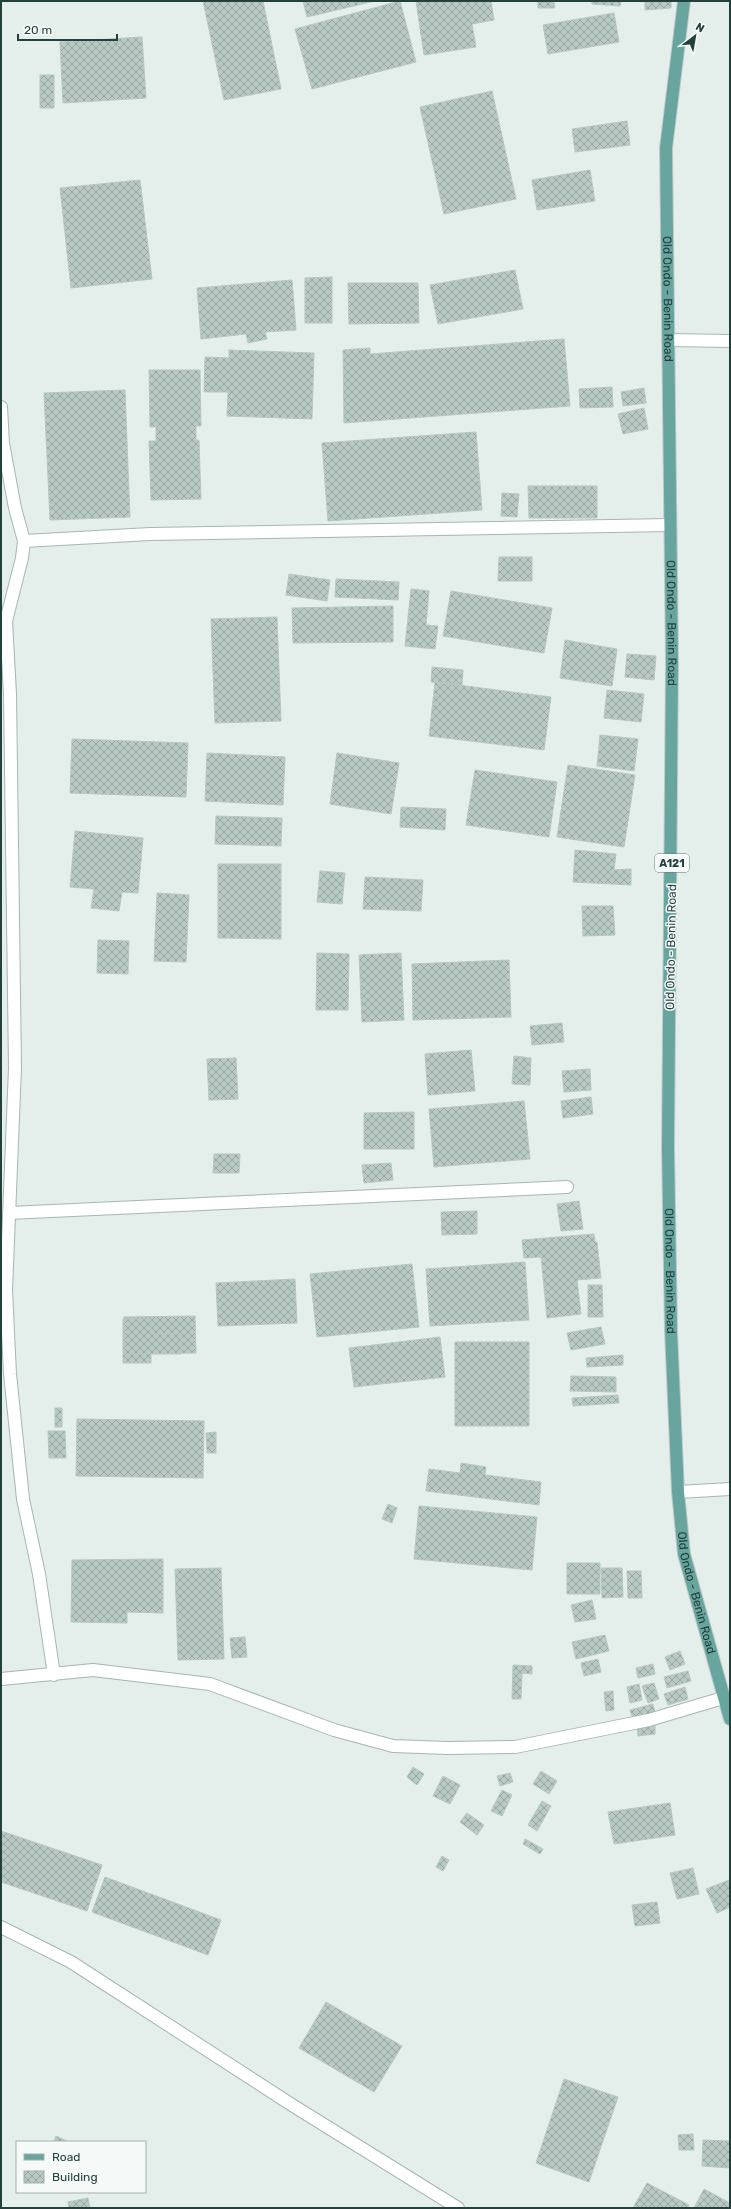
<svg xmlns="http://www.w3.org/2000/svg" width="731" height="2209" font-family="Rubik,sans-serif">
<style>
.building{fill:url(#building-cross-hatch);stroke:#b6c8c3}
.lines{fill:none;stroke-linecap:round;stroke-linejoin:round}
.minor-casing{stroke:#a6b6b3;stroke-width:14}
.primary-casing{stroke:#c1cac9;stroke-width:14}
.minor{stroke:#fff;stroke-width:12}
.primary{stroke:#67a59e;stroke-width:12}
.labels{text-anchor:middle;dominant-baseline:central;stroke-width:3;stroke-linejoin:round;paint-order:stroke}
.shield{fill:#f5faf8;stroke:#627875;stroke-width:1}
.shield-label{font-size:11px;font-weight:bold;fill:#23403d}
.street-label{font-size:12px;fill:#23403d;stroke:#f5faf8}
</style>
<defs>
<pattern id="building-cross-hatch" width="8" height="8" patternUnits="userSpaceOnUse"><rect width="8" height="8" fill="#b9c9c4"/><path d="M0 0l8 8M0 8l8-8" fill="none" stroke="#96a5a0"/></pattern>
</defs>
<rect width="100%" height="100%" fill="#e4eeeb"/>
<path class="building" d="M203,1H263L281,89L224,100Z
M303,1H375L307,17Z
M400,1L416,62L312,89L295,29Z
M416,1H491L494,20L472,24L476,47L424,55Z
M538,1H554L555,8H538Z
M592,1H621L620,6L592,4Z
M645,1H671V8L645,10Z
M614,13L619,42L548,54L543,25Z
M142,37L146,98L63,103L60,42Z
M40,75H54V108H40Z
M492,91L516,199L444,214L420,107Z
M627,121L630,145L575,152L572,129Z
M590,170L595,201L537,210L532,180Z
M140,180L152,279L71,288L60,188Z
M515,270L523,309L438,324L430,285Z
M332,277V323H305V278Z
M292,280L296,330L265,332L267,339L248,343L246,334L201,339L197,288Z
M348,283H418L419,323L349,324Z
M564,339L570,406L344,423L343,350L370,348V354Z
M229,350L314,353L312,419L227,416L228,392H204L205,357L229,358Z
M149,370H200L201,426H196V440H199L201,499L151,500L149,441H156V427H150Z
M612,387L613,407L580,408L579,389Z
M644,388L646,403L623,406L621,392Z
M125,390L130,517L50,520L44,393Z
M644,408L648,429L623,434L618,414Z
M476,432L482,510L328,521L322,443Z
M528,486H597V518H529Z
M502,493L519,494L517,517L501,516Z
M499,557H532V581H498Z
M289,574L330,580L327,601L286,595Z
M336,579L399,582L398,600L335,597Z
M411,589L429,591L426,625L438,626L435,649L405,646Z
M451,591L552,608L544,653L443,636Z
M393,606V642L293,643L292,608Z
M277,617L281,721L215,723L211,619Z
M565,640L617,649L612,686L560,678Z
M627,654L656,656L654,680L625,677Z
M432,667L463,670L462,685L431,682Z
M435,682L551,697L544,750L429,736Z
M607,690L644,694L641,722L604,718Z
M600,735L638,739L634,771L597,766Z
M72,739L188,743L186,797L70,793Z
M207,753L285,757L283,805L205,801Z
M337,753L399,763L391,814L330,804Z
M568,765L635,775L624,847L557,837Z
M475,770L557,782L549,837L466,825Z
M401,807L446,809L445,830L400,827Z
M216,816L282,818L281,846L215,844Z
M75,831L143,838L138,893L122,892L119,911L91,908L94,889L70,887Z
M575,850L616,854L614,870L631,869V885L573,882Z
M218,864H281V939L218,938Z
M320,871L345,873L342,904L317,902Z
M365,877L423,880L421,911L363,909Z
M157,893L189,895L186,962L154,961Z
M582,906H613L615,935L583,936Z
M98,940L129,941L128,974L97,973Z
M317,953L349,954L348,1010H316Z
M401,953L404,1020L362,1022L359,955Z
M509,960L511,1017L413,1020L412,964Z
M562,1023L564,1042L532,1045L530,1026Z
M471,1050L475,1091L428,1095L425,1054Z
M514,1056L531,1058L530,1085L512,1084Z
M236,1058L238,1099L209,1100L207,1059Z
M590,1069L591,1090L564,1092L562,1071Z
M591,1097L593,1114L563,1118L561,1101Z
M524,1101L530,1159L434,1167L429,1109Z
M414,1112V1149H364V1113Z
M214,1154H240L239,1173H213Z
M391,1163L393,1180L364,1183L362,1165Z
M579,1201L583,1229L561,1231L557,1204Z
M477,1211V1234L442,1235L441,1212Z
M594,1234L595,1242H597L601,1278L577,1280L581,1314L547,1318L541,1257L524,1258L522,1240Z
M525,1262L529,1320L430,1326L426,1269Z
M412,1264L419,1327L317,1337L310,1274Z
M295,1279L297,1323L218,1326L216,1283Z
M588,1285H602L603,1317H588Z
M195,1316L196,1353L125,1354L124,1317Z
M123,1319H151V1334L181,1333V1354H151V1363H123Z
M601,1327L605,1344L571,1350L567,1333Z
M440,1337L445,1377L354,1387L349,1348Z
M455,1342H529V1426H455Z
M623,1355V1365L587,1367L586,1358Z
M571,1376L616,1377V1392L570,1391Z
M618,1395L619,1403L573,1406L572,1398Z
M55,1408H62V1427H55Z
M77,1419L204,1421L203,1478L76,1476Z
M48,1431H65L66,1458H49Z
M216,1432V1453H207L206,1433Z
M461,1463L486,1467L485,1475L541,1482L539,1505L426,1491L429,1469L460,1473Z
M388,1504L397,1508L392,1523L382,1519Z
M419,1506L537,1517L532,1570L414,1559Z
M163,1559V1613L127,1612V1623L71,1622L72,1560Z
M567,1563H600V1594H567Z
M221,1568L224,1659L178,1660L175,1569Z
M601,1568H622L623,1597L602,1598Z
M627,1571H641L642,1598H628Z
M592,1600L596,1619L575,1622L571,1605Z
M605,1635L609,1651L576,1659L572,1642Z
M245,1637L247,1657L232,1658L230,1638Z
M680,1651L685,1664L670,1670L665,1657Z
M598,1659L601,1672L584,1676L581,1663Z
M653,1664L655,1674L638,1678L636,1668Z
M513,1665L532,1666V1674L522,1673L521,1699H512Z
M688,1671L691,1681L667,1688L664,1677Z
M654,1683L659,1699L648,1703L642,1686Z
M639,1684L642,1700L630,1703L627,1687Z
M685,1687L688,1699L668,1705L664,1694Z
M613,1691L614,1710L606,1711L604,1692Z
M653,1704L655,1712L632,1717L630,1710Z
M655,1724V1734L638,1736L637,1726Z
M413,1767L424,1774L417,1785L407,1777Z
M541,1771L557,1781L549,1794L533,1784Z
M510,1773L513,1782L500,1786L497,1776Z
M443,1776L460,1785L450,1804L433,1796Z
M502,1790L512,1795L502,1816L491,1811Z
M542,1801L551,1806L537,1831L528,1825Z
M670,1803L675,1835L614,1844L608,1812Z
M467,1813L484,1825L477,1835L460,1822Z
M1,1831L102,1865L87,1911L1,1882Z
M525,1839L543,1849L540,1854L523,1844Z
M442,1856L449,1860L443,1871L436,1867Z
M693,1868L699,1894L677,1899L670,1873Z
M105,1877L221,1920L208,1955L92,1912Z
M729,1880L730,1907L717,1913L706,1889Z
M657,1902L660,1923L635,1926L632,1905Z
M326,2002L402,2046L374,2092L299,2048Z
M564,2079L618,2097L589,2182L536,2163Z
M693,2134L694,2150H679L678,2135Z
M56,2136L69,2142H54Z
M703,2140L730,2141V2168L702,2166Z
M647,2183L689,2205L688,2208H633Z
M704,2189L730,2203L728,2208H694Z
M88,2198L90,2208H69L68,2202Z"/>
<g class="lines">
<g class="minor-casing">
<path id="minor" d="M668,340L730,341
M1,407L3,443L15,508L24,541L22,558L6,621L10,694L15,1068L6,1290L10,1374L23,1499L39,1574L54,1675
M24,541L150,534L670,525
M9,1213L567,1187
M678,1492L730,1489
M1,1679L93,1670L210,1684L334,1730L393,1746L448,1748L515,1747L649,1720L723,1698
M1,1927L71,1962L292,2105L458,2208"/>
</g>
<g class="primary-casing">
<g id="primary">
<path id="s1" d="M684,1L666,148L672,662L668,1147L671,1331L678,1492L684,1554L730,1719"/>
</g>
</g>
<use href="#minor" class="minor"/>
<use href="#primary" class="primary"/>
</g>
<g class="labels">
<rect class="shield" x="655" y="854" width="34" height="18" rx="3"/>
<g class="shield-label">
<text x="672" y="863">A121</text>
</g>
<g class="street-label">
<text stroke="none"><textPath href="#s1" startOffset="299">Old Ondo - Benin Road</textPath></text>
<text stroke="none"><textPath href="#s1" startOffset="623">Old Ondo - Benin Road</textPath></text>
<text transform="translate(671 947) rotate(-89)">Old Ondo - Benin Road</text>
<text stroke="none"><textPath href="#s1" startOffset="1271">Old Ondo - Benin Road</textPath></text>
<text stroke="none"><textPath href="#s1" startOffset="1595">Old Ondo - Benin Road</textPath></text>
</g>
</g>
<rect width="731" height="2209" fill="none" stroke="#23403d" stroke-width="4"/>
<rect x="16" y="2141" width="130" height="52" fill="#f5faf8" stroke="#a1b0ad"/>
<rect x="24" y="2154" width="20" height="6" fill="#67a59e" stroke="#a1b0ad"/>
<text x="52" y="2161" font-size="12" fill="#23403d">Road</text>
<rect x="24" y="2171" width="20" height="12" fill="url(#building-cross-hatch)" stroke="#a1b0ad"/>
<text x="52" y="2181" font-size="12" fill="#23403d">Building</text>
<g transform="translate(695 36) rotate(31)" stroke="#f5faf8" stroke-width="3" paint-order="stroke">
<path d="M0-3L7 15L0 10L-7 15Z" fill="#23403d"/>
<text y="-6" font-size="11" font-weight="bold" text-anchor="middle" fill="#23403d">N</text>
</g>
<path d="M18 34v6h99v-6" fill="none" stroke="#23403d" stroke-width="2"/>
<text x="24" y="34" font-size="12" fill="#23403d" stroke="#f5faf8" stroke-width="3" paint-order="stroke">20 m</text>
</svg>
